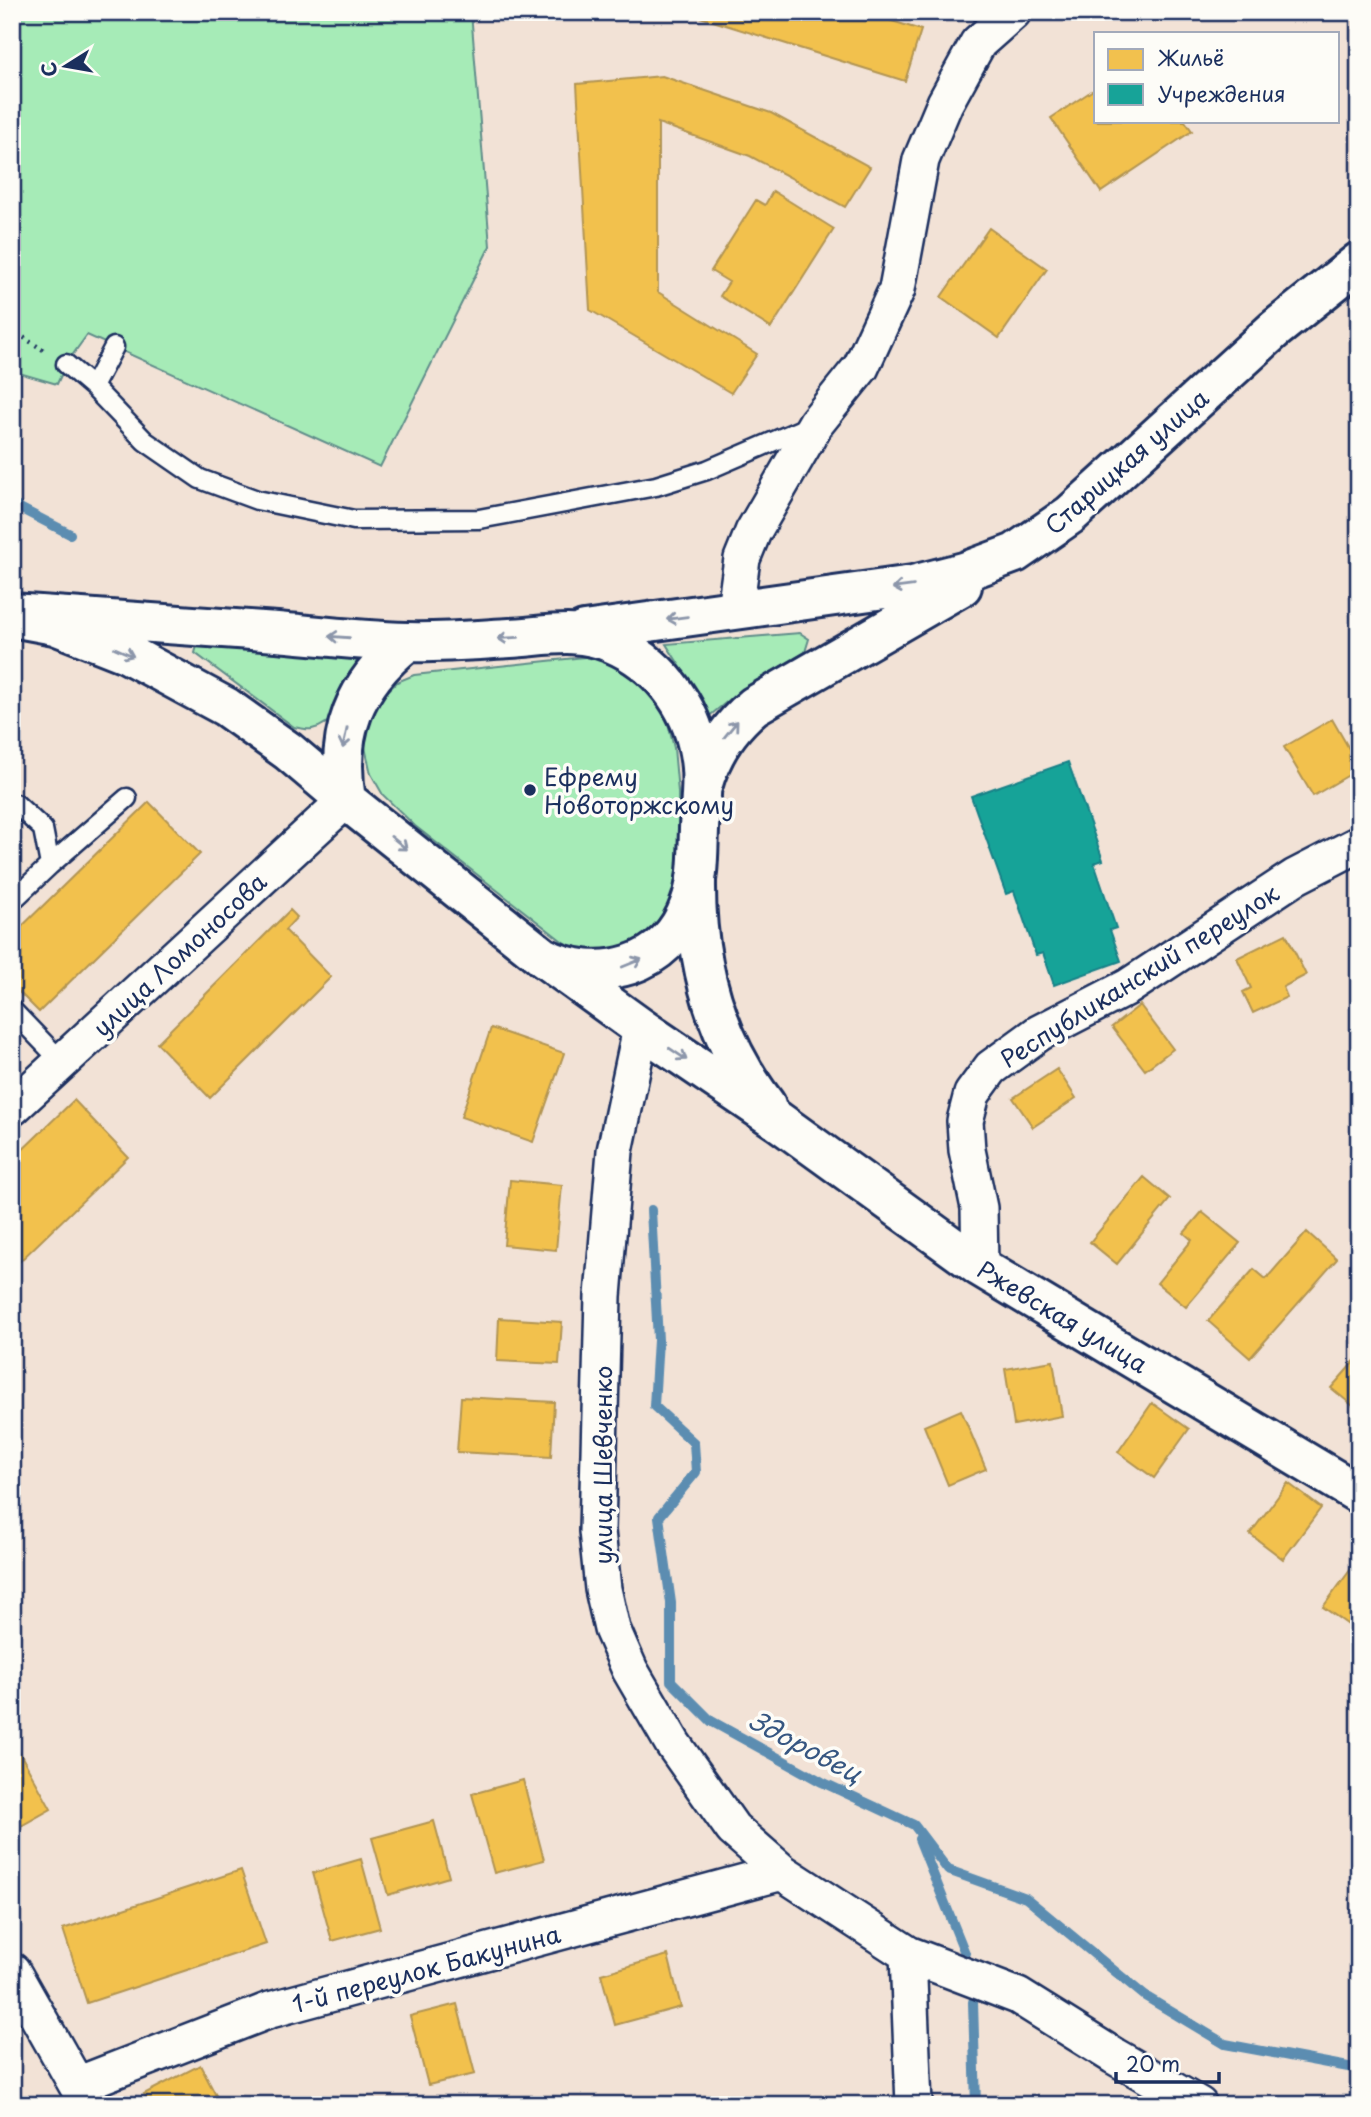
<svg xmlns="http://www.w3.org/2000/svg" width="1371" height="2117" font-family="'Playpen Sans',sans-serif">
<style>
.green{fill:#a6ebb7;stroke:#608d8a;stroke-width:2}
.homes{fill:#f2c14e;stroke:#b29553;stroke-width:2}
.public{fill:#17a398;stroke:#188087;stroke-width:2}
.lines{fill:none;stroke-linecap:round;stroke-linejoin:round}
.stream{stroke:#5c8db1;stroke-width:10}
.lane-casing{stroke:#1b2f5e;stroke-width:23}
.street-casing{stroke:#1b2f5e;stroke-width:40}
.secondary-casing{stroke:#1b2f5e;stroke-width:44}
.primary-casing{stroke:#1b2f5e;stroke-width:44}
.path{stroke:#1b2f5e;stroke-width:4.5;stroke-dasharray:2 5;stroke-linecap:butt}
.lane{stroke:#fdfcf7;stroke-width:18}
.street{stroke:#fdfcf7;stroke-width:35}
.secondary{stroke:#fdfcf7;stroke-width:38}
.primary{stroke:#fdfcf7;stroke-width:38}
.oneway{stroke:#8c96aa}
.poi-dot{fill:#1b2f5e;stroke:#fdfcf7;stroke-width:2.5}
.labels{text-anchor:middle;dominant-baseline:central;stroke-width:7;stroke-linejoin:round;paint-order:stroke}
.street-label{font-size:24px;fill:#1b2f5e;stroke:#fdfcf7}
.poi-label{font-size:24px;fill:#1b2f5e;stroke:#fdfcf7;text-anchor:start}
.water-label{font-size:26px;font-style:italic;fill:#365681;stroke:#fdfcf7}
</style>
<rect width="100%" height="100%" fill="#f2e2d6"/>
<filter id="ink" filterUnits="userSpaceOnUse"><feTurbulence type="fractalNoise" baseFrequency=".0143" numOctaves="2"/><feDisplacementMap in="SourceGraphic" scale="14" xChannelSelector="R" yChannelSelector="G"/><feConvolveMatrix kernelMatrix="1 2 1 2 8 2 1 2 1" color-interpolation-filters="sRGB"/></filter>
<g filter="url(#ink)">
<path class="green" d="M12,12H471L490,246L380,467L87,335L66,364L57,384L12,371Z
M800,633L809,639L805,652L740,691L707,718L687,677L666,644Z
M197,646L284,649L353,658L360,667C349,689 339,724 312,729C307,730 299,728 294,727L195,653Z
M594,656L613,659L653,691L667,719L674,748L678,792L679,875L670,908L651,935L607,954L582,950L566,944L415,826L383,795L371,774L365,747L364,730L382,697L397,682L414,675Z"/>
<path class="homes" d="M684,12H863L921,30L905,81Z
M662,76L771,113L870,167L845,207L750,156L658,123V292L757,354L731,393L590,310L577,84Z
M1096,88V121H1185L1192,131L1101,192L1051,118Z
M773,191L834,229L771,328L720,296L729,282L711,271L756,200L765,205Z
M989,228L1047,269L999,338L941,297Z
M1332,719L1359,766V769L1313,796L1284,747Z
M149,802L200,854L39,1012L12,985V936Z
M290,910L297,917L285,930L331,977L210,1098L157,1043Z
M1286,934L1306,975L1283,987L1287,997L1253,1013L1243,992L1251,988L1237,958Z
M1140,1005L1173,1049L1145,1070L1112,1027Z
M491,1028L564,1053L533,1142L461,1117Z
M1057,1069L1076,1098L1033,1127L1013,1098Z
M74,1100L128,1157L12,1269V1160Z
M1144,1177L1170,1199L1117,1264L1090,1242Z
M510,1180L562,1185L556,1250L504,1245Z
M1202,1212L1240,1243L1186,1307L1157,1283L1192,1240L1184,1233Z
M1307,1232L1337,1259L1250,1358L1208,1321L1254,1269L1266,1279Z
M499,1318L562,1322L559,1364L497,1361Z
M1359,1356V1411L1331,1388Z
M1053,1361L1062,1416L1014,1425L1005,1369Z
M461,1397L554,1402L551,1457L457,1452Z
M1152,1403L1189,1429L1154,1478L1118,1452Z
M961,1410L986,1469L948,1485L924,1426Z
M1288,1483L1321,1508L1283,1559L1250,1534Z
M1359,1558V1614L1350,1626L1323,1607Z
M12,1739L51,1809L12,1831Z
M523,1780L544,1860L494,1873L472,1794Z
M434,1821L449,1877L388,1895L372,1838Z
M361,1859L380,1928L332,1941L313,1873Z
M241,1870L266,1944L87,2003L63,1929Z
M668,1955L681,2007L615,2025L601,1974Z
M457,2004L475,2074L428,2085L410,2016Z
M200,2065L221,2105H150L144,2094Z"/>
<path class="public" d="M1068,762L1103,860L1094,863L1116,928L1110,930L1121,961L1054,985L1043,953L1036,955L1014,891L1006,894L971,796Z"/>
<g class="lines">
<path class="stream" d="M12,504L70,534
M651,1210L658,1340L654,1406L694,1443L696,1472L659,1517L671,1603V1681L711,1721L822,1782L914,1825L948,1870L1026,1898L1145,1996L1225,2044L1359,2069
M919,1839L965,1953
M973,2002L976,2105"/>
<g class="lane-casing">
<path id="lane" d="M114,347L93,387L145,441L200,479L257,500L354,520L479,519L656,486L707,470L809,426
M66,364L93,387
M12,804H16L43,829L50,865L12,901
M50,865L127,798
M12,1010L62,1062"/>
</g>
<g class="street-casing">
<path id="street" d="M735,609L742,559L753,532L816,423L861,367L897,289L921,160L945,103L978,43L1013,12
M641,1028L615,1151L603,1296L597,1531L603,1589L612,1629L630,1670L673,1744L733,1829L782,1872L908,1954L1018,1996L1114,2056L1199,2105
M12,1108L346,800
M980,1267L979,1208L967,1150L965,1121L972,1094L991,1068L1039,1033L1128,987L1295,877L1359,844
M908,1954L914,2105
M12,1971L88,2105
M77,2085L270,2010L782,1872"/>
</g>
<g class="secondary-casing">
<path id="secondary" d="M696,880C695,962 716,1040 766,1105
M544,958L641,1028L778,1121L980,1267L1359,1494"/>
</g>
<g class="primary-casing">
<path id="primary" d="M12,613C101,619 189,626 277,632C321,636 364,641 407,642C441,643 476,640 510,638C547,636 577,628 612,643C657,662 691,704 699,753C704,777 700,804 699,829C698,853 699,880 690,904C668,967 599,985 543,957L346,800L288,751L226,707L126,653L55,625L12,617
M584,631L913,585L964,572L1015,553L1070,515L1274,330L1359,262
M702,787C711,754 728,728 754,706L962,586
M346,800C335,734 354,684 407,642"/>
</g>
<path class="path" d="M12,330L45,351"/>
<use href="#lane" class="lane"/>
<use href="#street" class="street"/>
<use href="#secondary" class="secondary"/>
<use href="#primary" class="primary"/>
</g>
<defs><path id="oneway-shaft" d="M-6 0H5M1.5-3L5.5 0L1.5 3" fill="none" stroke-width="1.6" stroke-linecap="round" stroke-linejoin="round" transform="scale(1.75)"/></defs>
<g class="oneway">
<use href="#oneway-shaft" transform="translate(903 587) rotate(172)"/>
<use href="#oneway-shaft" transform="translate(677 618) rotate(172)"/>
<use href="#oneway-shaft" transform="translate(339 637) rotate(-176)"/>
<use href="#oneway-shaft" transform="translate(508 638) rotate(177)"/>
<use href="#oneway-shaft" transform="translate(124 652) rotate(24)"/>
<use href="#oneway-shaft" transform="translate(731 729) rotate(-51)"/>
<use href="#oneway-shaft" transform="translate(345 738) rotate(102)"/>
<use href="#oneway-shaft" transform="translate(399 843) rotate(39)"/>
<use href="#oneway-shaft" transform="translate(632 963) rotate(-22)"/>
<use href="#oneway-shaft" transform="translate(678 1054) rotate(34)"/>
</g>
</g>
<circle class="poi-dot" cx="530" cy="790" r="7"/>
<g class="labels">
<g class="street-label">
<text transform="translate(1126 461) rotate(-41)">Старицкая улица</text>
<text transform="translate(179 954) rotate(-43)">улица Ломоносова</text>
<text transform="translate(1139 975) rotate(-32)">Республиканский переулок</text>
<text transform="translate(1063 1316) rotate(31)">Ржевская улица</text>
<text transform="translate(602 1465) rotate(-90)">улица Шевченко</text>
<text transform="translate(426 1968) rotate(-15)">1-й переулок Бакунина</text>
</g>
<g class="poi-label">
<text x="544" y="776">Ефрему<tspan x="544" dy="28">Новоторжскому</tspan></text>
</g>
<g class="water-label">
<text transform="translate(806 1746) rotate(28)">Здоровец</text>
</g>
</g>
<rect width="1371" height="2117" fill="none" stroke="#fdfcf7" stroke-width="42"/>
<rect x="21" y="21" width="1329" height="2075" fill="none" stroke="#1b2f5e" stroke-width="2.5" filter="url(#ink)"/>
<rect x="1094" y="32" width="245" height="91" fill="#fdfcf7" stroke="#a3aaba" stroke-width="2"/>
<rect x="1108" y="49" width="35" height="21" fill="#f2c14e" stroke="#a3aaba" stroke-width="2"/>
<text x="1158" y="66" font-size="21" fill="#1b2f5e">Жильё</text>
<rect x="1108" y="84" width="35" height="21" fill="#17a398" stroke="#a3aaba" stroke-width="2"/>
<text x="1158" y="102" font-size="21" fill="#1b2f5e">Учреждения</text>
<g transform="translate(66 66) rotate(259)" stroke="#fdfcf7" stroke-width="5" paint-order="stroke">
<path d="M0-5L12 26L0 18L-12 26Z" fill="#1b2f5e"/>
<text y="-10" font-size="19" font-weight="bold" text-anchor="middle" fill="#1b2f5e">С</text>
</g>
<path d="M1116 2072v10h103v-10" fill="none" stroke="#1b2f5e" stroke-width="3.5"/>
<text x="1126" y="2072" font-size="21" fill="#1b2f5e" stroke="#fdfcf7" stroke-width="5" paint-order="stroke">20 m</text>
</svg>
